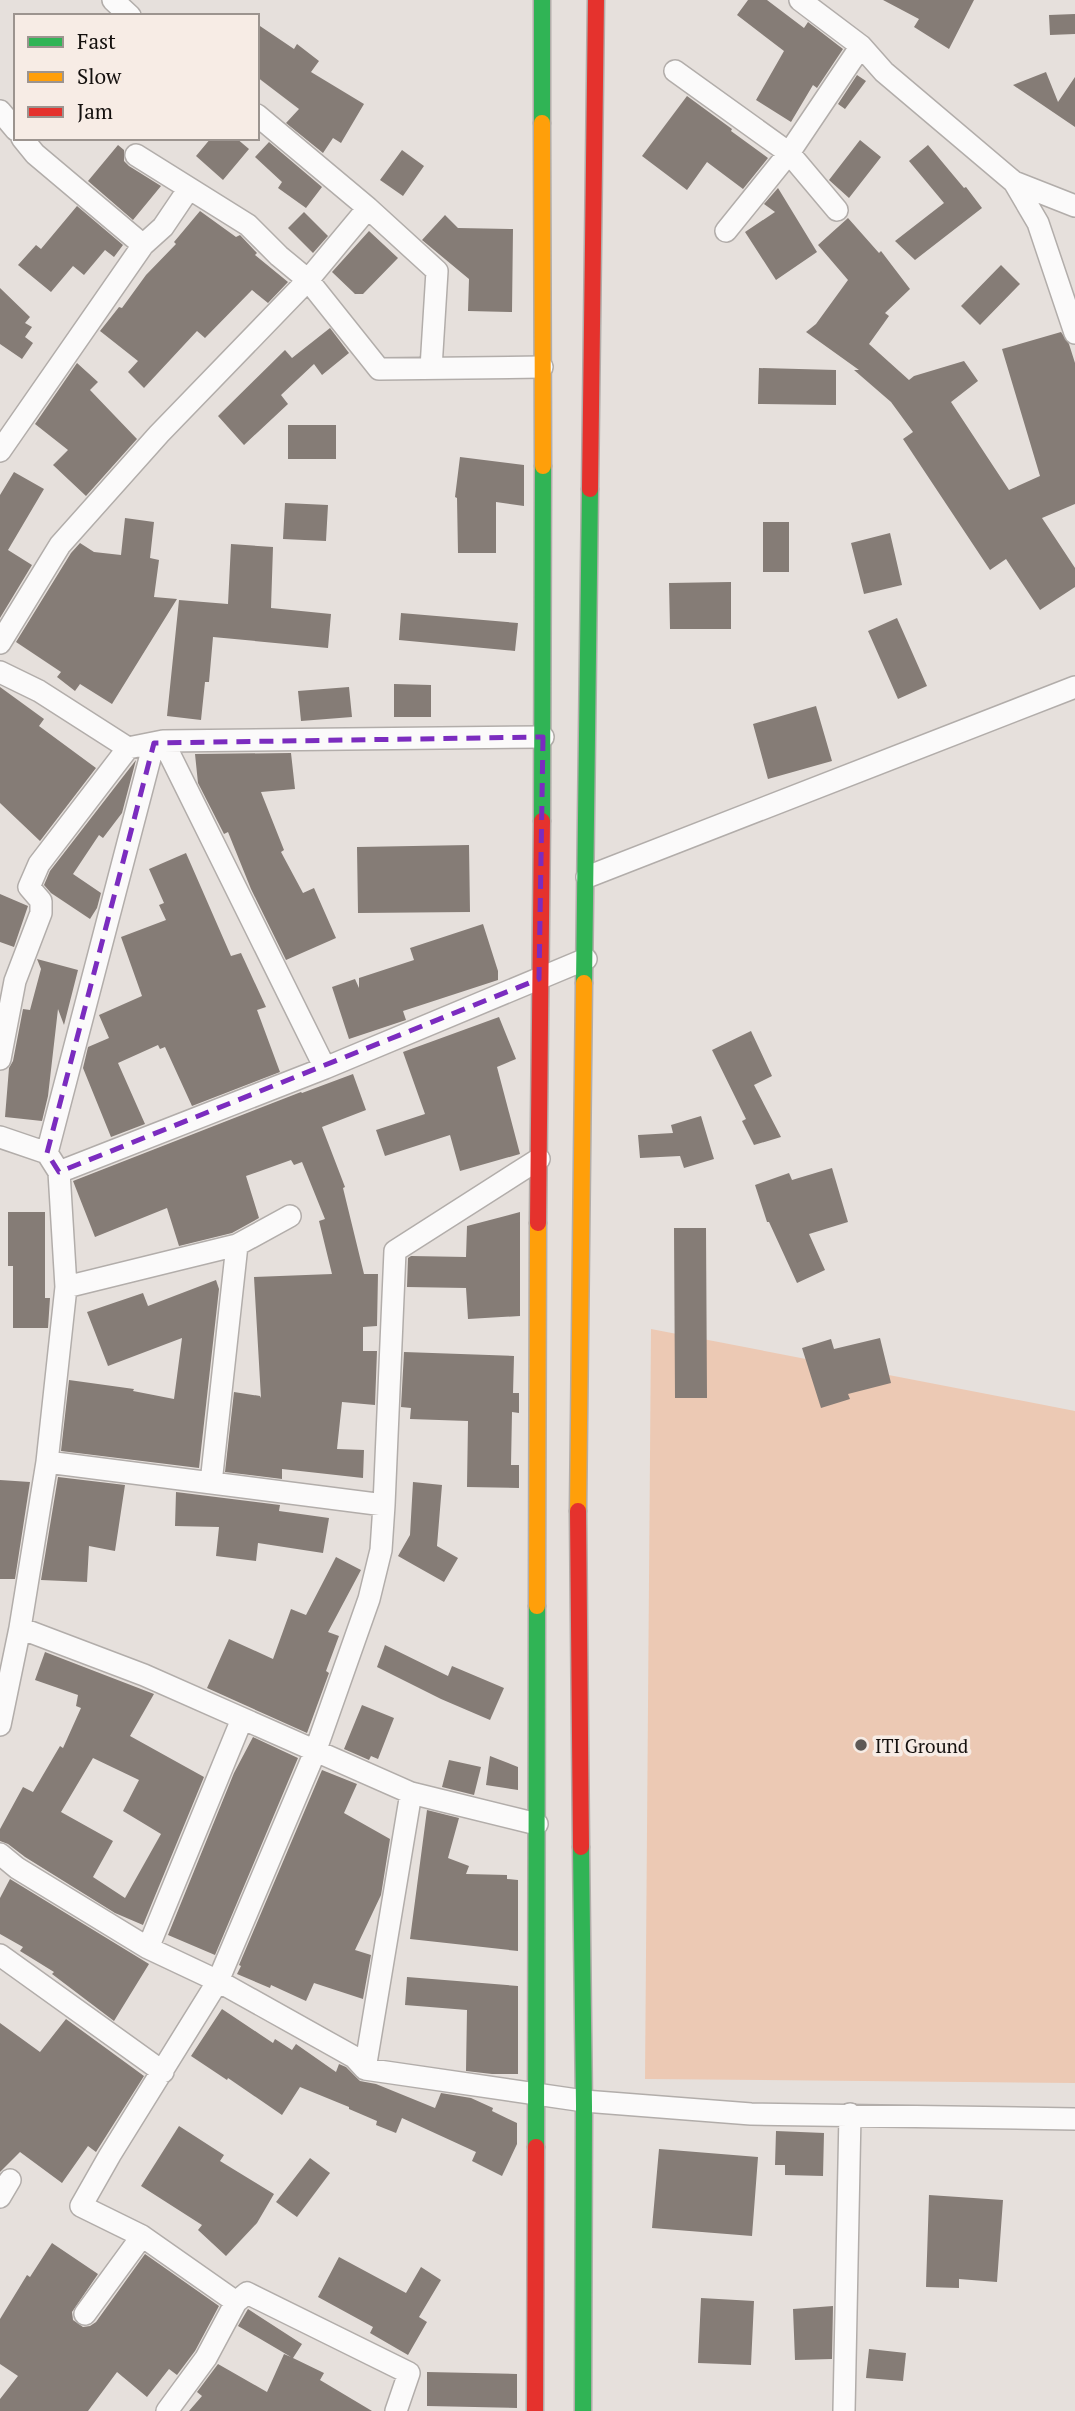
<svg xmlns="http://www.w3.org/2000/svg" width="1075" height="2411" font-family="'PT Serif',serif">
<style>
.green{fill:#ecc9b4}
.building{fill:#857c76;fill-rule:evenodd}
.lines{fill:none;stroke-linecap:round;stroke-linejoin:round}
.street-casing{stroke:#b2adaa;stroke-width:24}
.fast-casing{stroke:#b2adaa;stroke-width:19}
.slow-casing{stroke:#b2adaa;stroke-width:19}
.jam-casing{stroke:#b2adaa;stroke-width:19}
.street{stroke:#fbfafa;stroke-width:21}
.fast{stroke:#30b455;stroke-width:16}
.slow{stroke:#ff9f0a;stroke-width:16}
.jam{stroke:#e5322d;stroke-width:16}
.marked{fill:none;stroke:#7b2cbf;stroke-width:5;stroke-dasharray:14 9;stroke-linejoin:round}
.poi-dot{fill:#5e5956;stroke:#f7ece5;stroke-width:2.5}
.labels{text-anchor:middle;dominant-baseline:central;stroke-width:7;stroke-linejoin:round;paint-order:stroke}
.poi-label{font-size:19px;fill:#14100e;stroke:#f7ece5;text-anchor:start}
</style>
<rect width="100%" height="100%" fill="#e6e0dc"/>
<path class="green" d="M651,1329L1075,1411V2083L645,2079Z"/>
<path class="building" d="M748,0H767L804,28L808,22L843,49L817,88L813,85L791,122L756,100L784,51L737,15Z
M883,0H974L949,49L914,27L919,19Z
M1075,14V34L1050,35L1049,15Z
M257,24L294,49L297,44L319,61L311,72L364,104L341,143L333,138L323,153L286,123L299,109L257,77Z
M1046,72L1058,102L1075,77V127L1013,85Z
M857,75L866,81L845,109L838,104Z
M687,96L732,129L731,131L768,158L743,189L707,162L687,190L642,156Z
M211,138H236L249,149L223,180L196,156Z
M860,140L881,157L849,198L829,180Z
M269,142L322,187L306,208L278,188L282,182L255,157Z
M118,145L124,150V161L129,166L161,186L133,220L88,181Z
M928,145L964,188L966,187L982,208L915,260L895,241L944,203L909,161Z
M402,150L424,166L403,196L380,180Z
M778,188L817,252L776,280L745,232L775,212L764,204Z
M77,206L123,245L114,257L105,250L84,275L73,266L51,292L18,265L36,245L41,249Z
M200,211L236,237L240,235L257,253L255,255L288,282L268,303L252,290L205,338L197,331L144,388L128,372L138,361L100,331L119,307L122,308L146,275L176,244L174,242Z
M304,212L328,236L313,253L288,228Z
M445,215L458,228L513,229L512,312L468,311L469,279L422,240Z
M848,218L879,253L881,251L910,289L885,313L889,316L869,344L909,380L914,376L964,361L978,381L951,402L1009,490L1040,476L1002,349L1061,332L1069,344L1075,363V504L1042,518L1075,568V587L1040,610L1006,559L990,570L903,439L913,432L891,402L854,370H859L806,332L816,324L848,280L818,245Z
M369,231L398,258L363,294H355L332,272Z
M1001,265L1020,284L980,325L961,306Z
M0,288L30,317L25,323L32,327L25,337L33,343L22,359L0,344Z
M330,328L349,353L322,375L314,364L281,395L288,404L244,445L218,416L285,350L292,358Z
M77,363L98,382L90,390L137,439L86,496L53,465L68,450L35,424Z
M759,368L836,370V405L758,404Z
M288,425H336V459H288Z
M460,457L524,465V506L496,502V553H458L457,498L455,497Z
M14,472L44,489L8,550L32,565L0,618V495Z
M285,503L328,505L326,541L283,539Z
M125,518L154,522L150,558L159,560L154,597L177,599L112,704L80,684L75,691L57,677L61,672L16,642L71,553L80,543L94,552L121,555Z
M763,522H789V572H763Z
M890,533L902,585L864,594L851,543Z
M231,544L273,547L271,608L331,614L328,648L213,637L209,682H205L201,720L167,716L179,600L228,604Z
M731,582V629H670L669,583Z
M401,613L518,623L515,651L399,640Z
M897,618L927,686L898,699L868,631Z
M394,684L431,685V717H394Z
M0,687L44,719L39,726L96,768L40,841L0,803Z
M349,687L352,717L301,721L298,691Z
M816,706L832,761L768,779L753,724Z
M291,753L295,789L261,792L284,850L281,852L303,893L314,888L336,938L286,960L251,889L228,832L224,834L198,783L195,754Z
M136,760L122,813L103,838L99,835L73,874L101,893L97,908L90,919L51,893L44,885L50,871Z
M469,845L470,912L358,913L357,847Z
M186,853L231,956L241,953L266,1007L257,1010L280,1072L192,1106L165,1047L160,1049L158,1045L118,1063L145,1124L111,1137L83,1068L88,1047L109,1038L99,1015L142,996L121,937L166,920L159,905L164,903L149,869Z
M0,894L28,906L14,947L0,942Z
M483,924L498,971V980L403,1011L406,1020L349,1039L332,987L355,979L359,988V978L414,960L410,948Z
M37,959L78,970L64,1025L58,1009L48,1096L42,1121L5,1117L9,1068L13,1061L23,1009L30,1010L41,969Z
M499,1017L516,1059L497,1067L520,1154L460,1171L450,1135L385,1156L376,1130L425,1114L403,1052Z
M751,1031L772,1076L754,1085L781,1137L754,1145L742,1121L746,1119L712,1050Z
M353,1074L366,1110L322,1127L345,1187L343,1188L364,1274H378L377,1326L363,1327V1351H377L375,1405L342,1402L337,1449L364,1450L363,1478L282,1469V1479L225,1472L234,1392L260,1396L261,1398L254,1277L332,1274L319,1221L325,1219L302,1162L294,1165L291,1160L246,1176L259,1218L232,1233L179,1246L167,1208L95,1237L73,1181L301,1092L302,1093Z
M701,1116L714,1159L684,1168L680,1156L640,1158L638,1135L673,1133L671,1125Z
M832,1168L848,1222L809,1234L825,1270L797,1283L769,1222H767L755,1185L789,1173L792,1180Z
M8,1212H45V1298H50L48,1328H13V1266H8Z
M520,1212V1316L468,1319L466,1288L407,1287L408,1258L411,1256L466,1257L467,1226Z
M674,1228H706L707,1398H675Z
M216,1280L219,1289L199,1468L61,1451L69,1380L134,1389L133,1391L174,1399L182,1338L108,1366L87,1312L143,1293L148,1306Z
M880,1338L891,1383L848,1394L850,1399L821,1408L802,1348L831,1339L834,1349Z
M404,1352L514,1356L513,1393H519V1413L512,1412L511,1465H519V1488L467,1487L468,1421L410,1419L411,1408L401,1407Z
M58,1477L125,1485L115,1551L89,1546L87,1582L41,1580Z
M0,1480L30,1482L15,1579H0Z
M413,1482L442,1485L437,1546L458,1558L444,1582L398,1556L410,1535Z
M176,1492L280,1505L279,1511L329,1518L323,1553L258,1543L256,1561L216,1556L219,1527L175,1526Z
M336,1557L361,1570L328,1632L339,1636L326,1671L329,1673L307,1733L207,1688L229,1639L273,1659L291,1609L306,1615Z
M385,1645L448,1676L452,1666L504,1688L490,1720L441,1699L377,1667Z
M45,1652L154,1694L130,1736L204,1777L143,1925L115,1913L25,1857L8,1844L0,1841V1829L23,1787L33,1792L60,1746L63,1748L81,1708L76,1706L78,1695L35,1680ZM93,1758L139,1780L123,1811L161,1834L125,1898L93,1877L113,1841L61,1812Z
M362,1705L394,1718L378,1759L371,1756L369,1760L344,1749Z
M253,1737L298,1758L215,1955L168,1935L234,1773Z
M490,1756L518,1767V1790L486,1785Z
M449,1760L481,1767L474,1795L442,1787Z
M322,1770L357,1784L344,1813L390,1839L381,1895L355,1950L371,1955L363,1999L314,1983L306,2001L271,1985L270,1988L237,1974L241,1966L239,1965Z
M427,1810L459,1818L448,1858L469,1866L466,1874L507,1875V1879L518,1880V1951L410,1939Z
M10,1879L149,1964L114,2021L52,1974L54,1972L20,1951L23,1947L0,1934V1898Z
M407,1977L518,1986V2074H492L466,2071L467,2010L405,2005Z
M222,2009L273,2043L275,2039L292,2050L296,2044L336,2072L339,2064L346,2067L360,2081L376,2084L435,2108L441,2093L471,2098L493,2108L492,2111L517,2123V2144L502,2176L472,2161L476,2152L402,2118L396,2133L376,2125L377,2121L349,2109V2107L300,2087L282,2115L228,2078L227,2080L191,2056Z
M66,2019L144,2076L96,2152L88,2146L62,2183L20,2152L0,2172V2023L40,2052Z
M179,2126L224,2155L220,2161L274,2194L257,2223L226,2256L198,2230L202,2225L141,2186Z
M776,2131L824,2133L823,2176L785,2175V2165H775Z
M659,2149L758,2157L752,2236L652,2228Z
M310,2158L330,2173L297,2217L276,2202Z
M929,2195L1003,2200L997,2282L959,2279V2288L926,2287Z
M52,2243L98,2274L72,2312L73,2320L83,2327L90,2326L96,2322L145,2254L219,2306L195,2351L177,2375L169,2369L147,2397L117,2372L88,2411H0V2399L18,2376L0,2364V2319L27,2275L30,2277Z
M339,2257L406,2293L421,2267L441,2280L419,2317L427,2322L408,2355L370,2333L373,2327L318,2297Z
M701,2298L754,2301L751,2365L698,2363Z
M833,2306L832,2359L795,2360L793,2309Z
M248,2309L302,2344L293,2358L324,2373L320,2380L372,2411H189L202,2396L197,2392L218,2364L267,2392L284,2354L291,2357L238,2326Z
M869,2349L906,2353L903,2381L866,2378Z
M427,2372L517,2374V2408L427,2406Z"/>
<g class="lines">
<g class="street-casing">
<path id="street" d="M113,0L130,16
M800,0L861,46L884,72L1014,182L1038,223L1075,333
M675,71L789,153L837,210
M0,111L16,130
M257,115L368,208L437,271L431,368
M22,138L35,154L143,245
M136,155L248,225L279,256L308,280L379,369L542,367
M1014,182L1075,206
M726,231L789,153L861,46
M0,451L143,245L163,227L188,190
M0,643L60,545L159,434L308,280L368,208
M0,672L39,691L128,748L163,741L543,737
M163,741L325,1068
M587,877L1075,687
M0,1059L15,981L41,913V901L29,887L39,864L128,748
M0,1137L47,1153
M59,1172L47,1153L154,743
M66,1287L237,1245L290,1216
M47,1462L384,1505L395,1251L539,1159
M211,1483L237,1245
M20,1628L144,1675L411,1793
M0,1725L20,1628L47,1462L66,1287L59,1172L325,1068L586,959
M537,1824L411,1793L365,2069L584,2101L751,2114L1075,2119
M0,1854L17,1868L148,1948L218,1981L354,2057L365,2069
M148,1948L242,1719
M0,1955L163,2072
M0,2197L10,2180
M236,2302L142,2236L81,2206L110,2155L218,1981L315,1752L369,1599L381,1550L384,1505
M85,2314L142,2236
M167,2411L206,2358L236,2302L247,2293L409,2373L396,2411
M844,2411L850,2114"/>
</g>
<g class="fast-casing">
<path id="fast" d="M542,0V123
M542,821L543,466
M584,983L590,489
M581,1847L584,2106L583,2411
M536,2147L537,1606"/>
</g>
<g class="slow-casing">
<path id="slow" d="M542,123L543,466
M578,1511L584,983
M537,1606L538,1223"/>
</g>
<g class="jam-casing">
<path id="jam" d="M590,489L596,0
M538,1223L542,821
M578,1511L581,1847
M535,2411L536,2147"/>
</g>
<use href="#street" class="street"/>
<use href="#fast" class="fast"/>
<use href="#slow" class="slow"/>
<use href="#jam" class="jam"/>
</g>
<path class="marked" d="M543,737L539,979L59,1172L47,1153L154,743Z"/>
<circle class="poi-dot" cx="861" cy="1745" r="7"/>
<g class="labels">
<g class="poi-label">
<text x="875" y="1745">ITI Ground</text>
</g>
</g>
<rect x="14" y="14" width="245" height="126" fill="#f7ece5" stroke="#9c948f" stroke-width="2"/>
<rect x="28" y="37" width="35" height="10" fill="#30b455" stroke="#9c948f" stroke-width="2"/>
<text x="77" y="49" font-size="21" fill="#14100e">Fast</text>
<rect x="28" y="72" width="35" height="10" fill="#ff9f0a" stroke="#9c948f" stroke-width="2"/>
<text x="77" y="84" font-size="21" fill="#14100e">Slow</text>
<rect x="28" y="107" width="35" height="10" fill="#e5322d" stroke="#9c948f" stroke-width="2"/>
<text x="77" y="119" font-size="21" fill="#14100e">Jam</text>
</svg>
